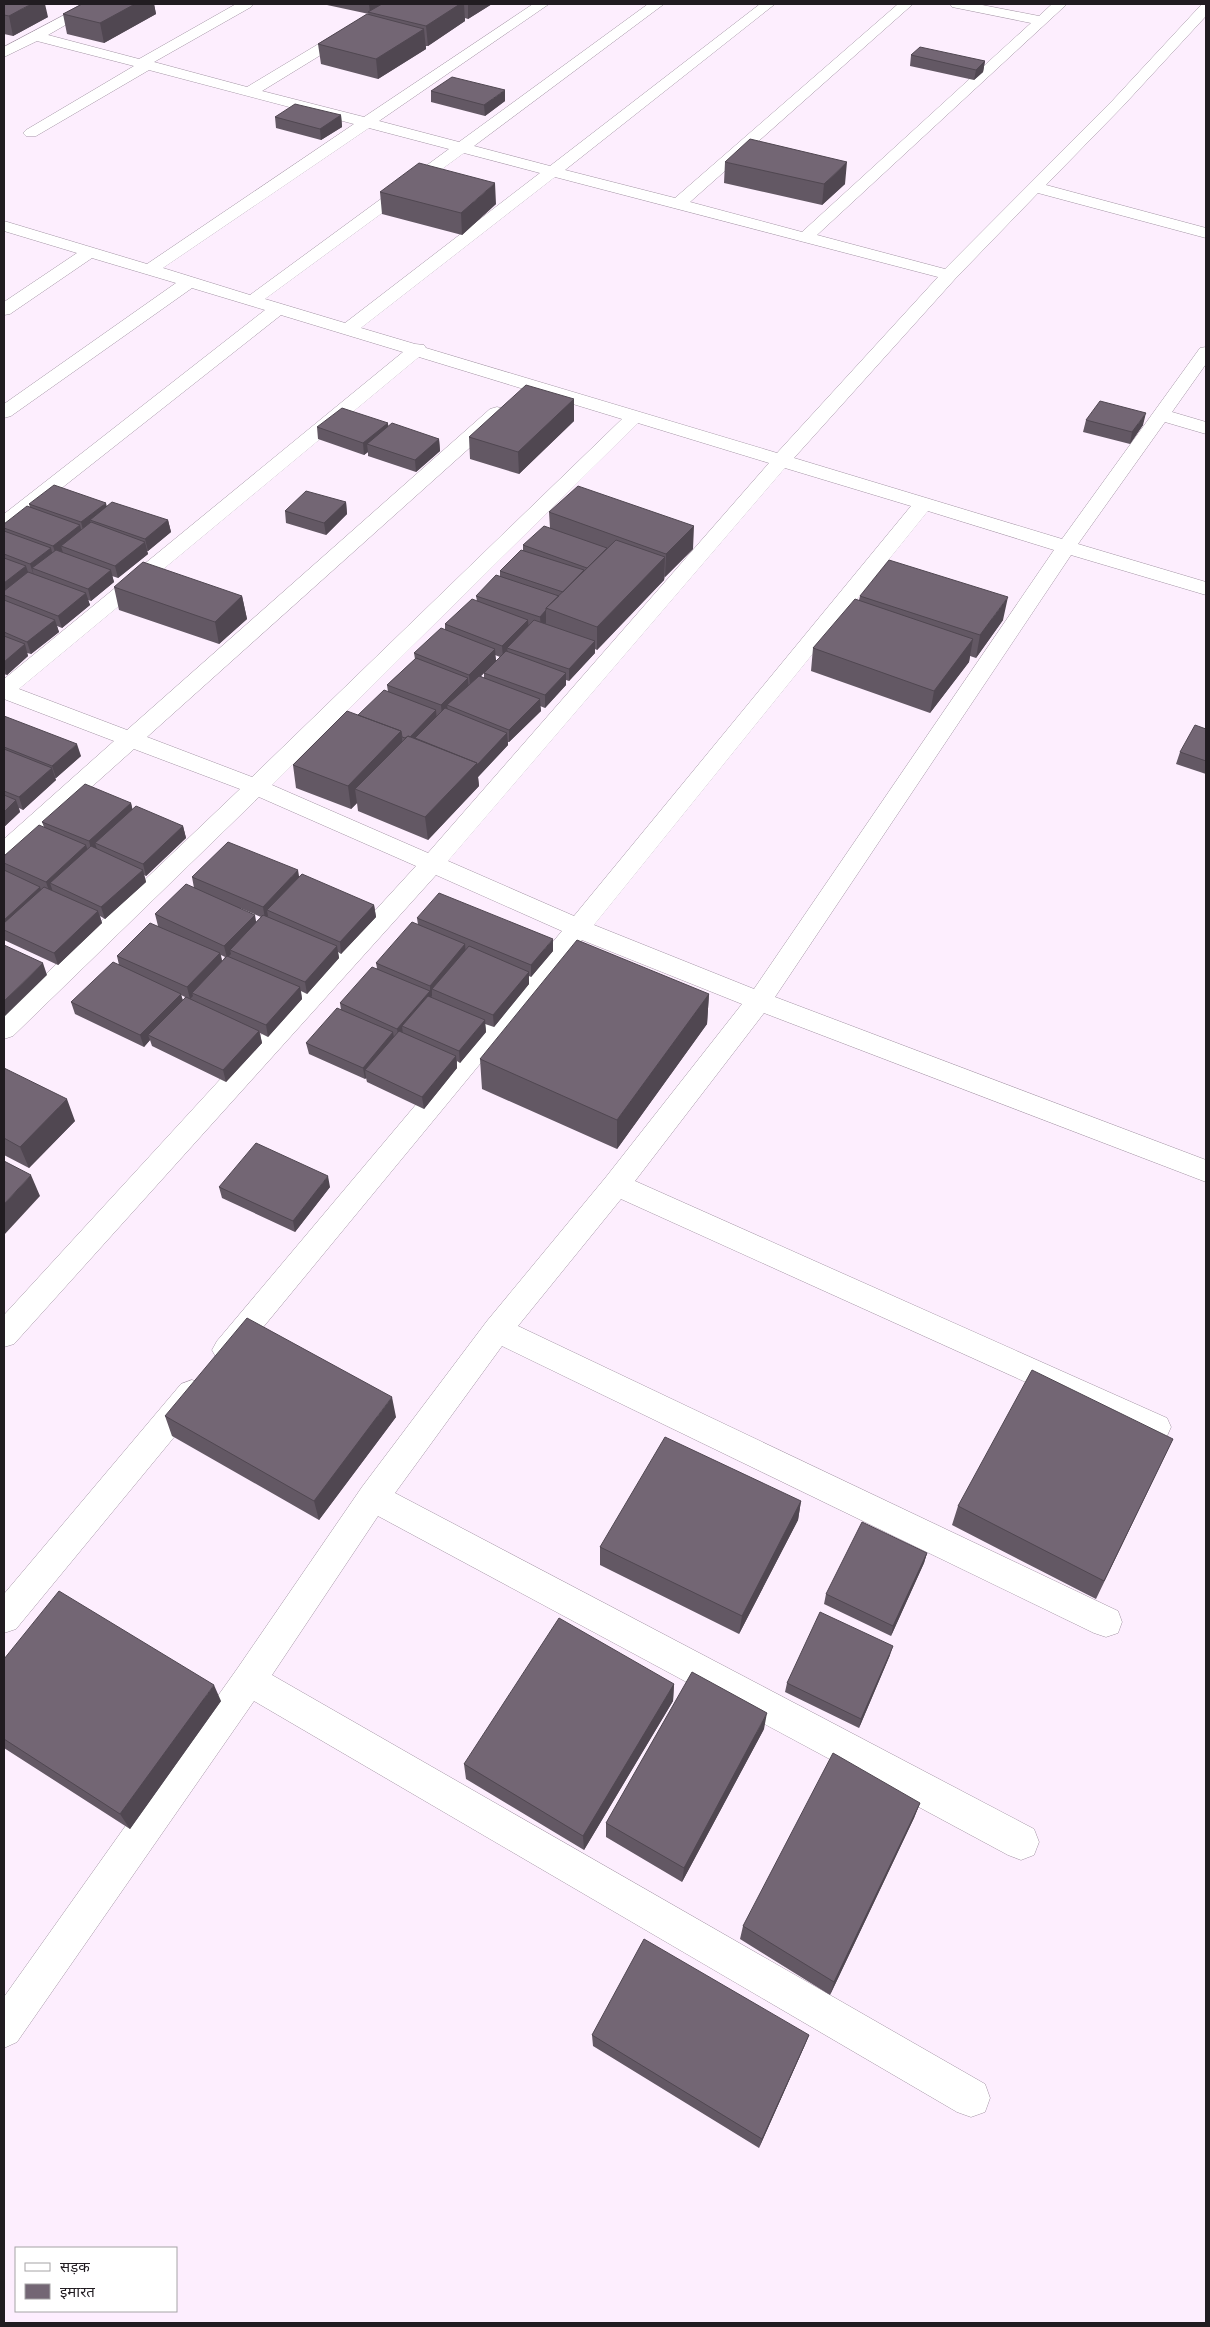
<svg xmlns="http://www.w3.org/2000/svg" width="1210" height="2327" font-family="'Exo 2','Noto Sans Devanagari',sans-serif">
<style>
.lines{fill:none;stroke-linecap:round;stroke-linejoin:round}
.minor-casing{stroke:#a495a5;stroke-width:1}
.minor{fill:#fff;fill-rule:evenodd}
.wall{fill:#635864;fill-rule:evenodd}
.shaded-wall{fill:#504751}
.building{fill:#736674;stroke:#504751}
</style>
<rect width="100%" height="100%" fill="#fdeefe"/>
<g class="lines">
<g class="minor-casing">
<path id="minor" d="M85,4H102L48,35L139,59L236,4H253L251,7L154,62L247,87L385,4H401L399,7L262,91L364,117L533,4H549L379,121L459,142L648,4H664L474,146L550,166L760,4H775L565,170L675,198L898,4H913L690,202L802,232L1031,23L957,8L952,7L950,4H977L1039,16L1052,4H1067L817,235L945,269L1113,100L1201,5L1206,4V16L1123,106L1046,185L1206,228V238L1038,193L955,279L794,458L1062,539L1200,348L1206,347V364L1172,412L1206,422V434L1165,422L1078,544L1206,582V595L1071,555L775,997L1206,1160V1182L764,1013L635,1181L1167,1418L1171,1427L1167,1436L1156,1440L1145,1436L621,1199L518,1326L1118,1611L1122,1622L1118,1633L1106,1637L1094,1633L502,1346L395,1493L1034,1829L1039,1842L1034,1855L1021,1860L1008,1855L378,1516L272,1675L985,2084L990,2098L985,2112L971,2117L957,2112L254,1701L17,2042L4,2048V1997L237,1669L362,1487L487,1321L606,1177L742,1004L582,940L237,1359L227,1363L217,1359L212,1350L217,1341L562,931L436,875L14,1344L4,1347V1315L416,866L259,797L13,1036L4,1039V1014L240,789L134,749L12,858L4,860V839L114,741L4,699V679L403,352L281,315L11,528L4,530V514L265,310L192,288L11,416L4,418V404L176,283L92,258L10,314L4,315V302L77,253L4,231V221L147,264L354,124L149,70L36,136H26L23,133L26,130L134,66L37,41L4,57V47ZM369,128L449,149L250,295L163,268ZM464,153L540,173L345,323L265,299ZM555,177L938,277L777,453L426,348L424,345L415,344L361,328ZM419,357L622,419L252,777L147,737L504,417L506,413L504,409L497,407L490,409L127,730L19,689ZM638,423L769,463L428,853L272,785ZM785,468L911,506L574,916L448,861ZM928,511L1054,550L754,989L594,925Z
M192,1380L203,1384L207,1393L203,1402L16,1629L4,1633V1594L181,1384Z"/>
</g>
<use href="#minor" class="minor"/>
</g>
<path class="wall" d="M4,4L48,17L13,36L4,34Z
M82,4H154L156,14L104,43L67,34L63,14Z
M327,4H492L468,19L465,18V21L428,46H426V49L378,79L321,64L318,44L369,14L327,5Z
M911,55L985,61L983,72L974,80L910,66Z
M431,91L505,101L485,116L431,102Z
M341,115L342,127L321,140L276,128L275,117Z
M725,162L845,184L822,205L724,183Z
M380,192L496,204L462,235L382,214Z
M574,399V421L519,474L470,459L469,437Z
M1086,420L1143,425L1130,444L1083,432Z
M388,423V427L439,439L440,451L416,472L368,456V452L364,455L318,439L317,427Z
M346,502L347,514L326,535L286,523L285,511Z
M29,504L107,507L168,520L171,532L148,551H147L148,554L118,578L112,576L114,582L91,601L88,600L90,605L62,628L57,626L59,632L31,654L27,653L28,656L7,675L4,674V524L30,507Z
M549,512L693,549L665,577V576L664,580L597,650L595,649V653L569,681L566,680V685L545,708L540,706L541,711L509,742H508V745L478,777L479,786L428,840L358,811L357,803L351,809L296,788L293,765L388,692L387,685L415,659L414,653L445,630V624L477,601L476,596L500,577V571L523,551V545L550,528ZM495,655L500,657L484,673V678L481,676L496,661Z
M114,587L242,596L247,619L219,644L119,610Z
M860,596L1003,620L976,658L970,656L969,662L930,713L811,671L813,648L859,600Z
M4,716L81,756L56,778H55L56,780L23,810L19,808L20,812L4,827Z
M1206,729V774L1176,764L1180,752Z
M131,803L132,809L183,826L186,838L146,876L144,875L146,882L105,919L100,916L102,923L58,965L4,940V856L44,827L42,822Z
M192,877H299L374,905L376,917L341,954L338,952L339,958L307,994L301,991L302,999L268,1037L260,1033L262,1043L226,1082L152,1046L150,1040L144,1047L75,1014L71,1002L119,965L117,956L158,926L155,914L194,888ZM240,908L261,917L256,922ZM221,955L225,957L222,961ZM181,995L185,997L183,1000Z
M417,918L553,951L531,977L529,976V984L494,1027L485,1024L486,1032L460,1063L457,1061V1068L424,1109L367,1082L366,1078L365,1079L309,1054L306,1043L341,1010L340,1003L377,968L376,963L418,925Z
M709,994L707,1024L617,1149L482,1089L480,1059Z
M4,1068L75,1121L29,1168L4,1155Z
M219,1187H330L295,1232L222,1198Z
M165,1416L396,1417L319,1520L172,1436Z
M1173,1439L1096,1599L952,1525L958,1506Z
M801,1501L798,1520L739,1634L600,1565V1547Z
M927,1553L924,1563L891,1636L824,1604L826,1594Z
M890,1655L859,1728L785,1692L787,1683Z
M4,1659L221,1701L130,1829L4,1748Z
M674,1684L673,1701L584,1850L466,1779L464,1764Z
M764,1729L682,1882L606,1837V1823Z
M920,1803L914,1818L830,1995L740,1939L743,1926Z
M592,2035H809L804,2047L759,2148L593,2046Z"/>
<path class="shaded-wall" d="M31,4H45L48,17L13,36L9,16Z
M135,4H154L156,14L104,43L100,23Z
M369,4H388L370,13Z
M460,4H464L465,21L428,46L426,26Z
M468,4H492L468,19Z
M424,29L426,49L378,79L376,59Z
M985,61L983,72L974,80L976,70Z
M505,90V101L485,116L484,105Z
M341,115L342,127L321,140L320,129Z
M847,162L845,184L822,205L824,184Z
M495,183L496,204L462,235L461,213Z
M574,399V421L519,474L518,452Z
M1146,413L1143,425L1130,444L1132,432Z
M388,423L389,435L367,444L368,452L364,455L363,443Z
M439,439L440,451L416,472L415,460Z
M346,502L347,514L326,535L324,523Z
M106,503L109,515L90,520L92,528L84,534L81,522Z
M168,520L171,532L148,551L145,539Z
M80,525L83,537L61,546L63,553L57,558L53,546Z
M694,526L693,549L665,577L666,554Z
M145,542L148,554L118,578L115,566Z
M51,548L54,560L32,568L34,576L30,564Z
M665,557L664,580L597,650V627Z
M26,566L30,578L4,595V583Z
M111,570L114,582L91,601L88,589Z
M86,593L90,605L62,628L58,616Z
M242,596L247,619L219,644L215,622Z
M1008,597L1003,620L976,658L980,635Z
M546,610V623L541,629L540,617Z
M55,620L59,632L31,654L27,642Z
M528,620L529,632L507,648L508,653L503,658L502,646Z
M973,639L969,662L930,713L934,691Z
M595,641V653L569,681V669Z
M25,644L28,656L7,675L4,666V662Z
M495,649L496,661L470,687L469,675Z
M566,673V685L545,708V695Z
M468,678L469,690L447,705L448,711L442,717L441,705Z
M540,699L541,711L509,742V730Z
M436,710L437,722L416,744L407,739Z
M401,731L404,754L355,789L357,803L351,809L348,786Z
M507,733L508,745L478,777L479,786L428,840L425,817L477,763Z
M77,744L81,756L56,778L52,766Z
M52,768L56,780L23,810L19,797Z
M16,800L20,812L4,827V812Z
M131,803L134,815L95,843L97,849L92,853L89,841Z
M183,826L186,838L146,876L143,864Z
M86,845L90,857L50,883L53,892L50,894L46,882Z
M143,870L146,882L105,919L101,907Z
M298,870L300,882L267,910L268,916L265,919L263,907Z
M40,887L44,899L4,930V920Z
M374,905L376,917L341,954L340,942Z
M98,911L102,923L58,965L54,953Z
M255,915L257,927L230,950L231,954L227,958L224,946Z
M553,939V951L531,977V965Z
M465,944L466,956L432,989V996L402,1026L403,1035L399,1040L397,1029L430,991V986Z
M337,946L339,958L307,994L305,982Z
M220,953L223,965L192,993L193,996L190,999L187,987Z
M43,963L47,975L4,1017V1001Z
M529,972V984L494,1027L493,1015Z
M300,987L302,999L268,1037L266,1025Z
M181,994L184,1006L148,1035L150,1040L144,1047L140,1035Z
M709,994L707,1024L617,1149V1120Z
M485,1020L486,1032L460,1063L459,1051Z
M259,1031L262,1043L226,1082L223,1070Z
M393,1032L395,1044L365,1070L366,1078L365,1079L363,1068Z
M456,1056L457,1068L424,1109L422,1097Z
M67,1099L75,1121L29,1168L20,1147Z
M31,1175L40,1196L4,1235V1204Z
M328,1176L330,1187L295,1232L293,1221Z
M392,1397L396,1417L319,1520L314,1501Z
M801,1501L798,1520L739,1634L742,1616Z
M927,1553L924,1563L891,1636L893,1626Z
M893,1646L890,1655L859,1728L861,1719Z
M674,1684L673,1701L584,1850L583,1836Z
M214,1685L221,1701L130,1829L120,1814Z
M767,1713L764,1729L682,1882L684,1868Z
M920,1803L914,1818L830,1995L834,1982Z
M809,2035L804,2047L759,2148L762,2139Z"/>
<path class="building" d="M4,4H31L9,16L4,15Z
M82,4H135L100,23L63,14Z
M382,4H460L426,26L368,12Z
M367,14L424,29L376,59L318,44Z
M920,47L985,61L976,70L911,55Z
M452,77L505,90L484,105L431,91Z
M295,104L341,115L320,129L275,117Z
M750,139L847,162L824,184L725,162Z
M419,163L495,183L461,213L380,192Z
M526,385L574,399L518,452L469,437Z
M1100,401L1146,413L1132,432L1086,420Z
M342,408L388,423L363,443L317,427Z
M392,423L439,439L415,460L367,444Z
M54,485L106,503L81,522L29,504Z
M578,486L694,526L666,554L549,512Z
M306,491L346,502L324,523L285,511Z
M112,502L168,520L145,539L90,520Z
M27,506L80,525L53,546L4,528V524Z
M91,522L145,542L115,566L61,546Z
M544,526L607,548L587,568L523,545Z
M4,531L51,548L30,564L4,554Z
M616,540L665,557L597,627L546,608Z
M56,550L111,570L88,589L32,568Z
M521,550L584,570L563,592L500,571Z
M4,558L26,566L4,583Z
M889,560L1008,597L980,635L860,596Z
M143,562L242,596L215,622L114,587Z
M28,572L86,593L58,616L4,595V591Z
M496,575L559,596L546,608V610L540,617L476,596Z
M472,599L528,620L502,646L445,624Z
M855,599L973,639L934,691L813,648Z
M4,600L55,620L27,642L4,632Z
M534,620L595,641L569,669L507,648Z
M441,628L495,649L469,675L414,653Z
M4,636L25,644L4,662Z
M506,651L566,673L545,695L484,673Z
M416,658L468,678L441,705L387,685Z
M479,676L540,699L509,730L447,705Z
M384,690L436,710L410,737L408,736L405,738L402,737L401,731L358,715Z
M445,708L507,733L477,765V763L415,738Z
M347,711L401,731L348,786L293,765Z
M4,716L77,744L52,766L4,747Z
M1195,725L1206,729V761L1180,752Z
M408,736L477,763L425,817L355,789Z
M4,749L52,768L19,797L4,791Z
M85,784L131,803L89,841L42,822Z
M4,795L16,800L4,812Z
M136,806L183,826L143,864L95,843Z
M39,825L86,845L46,882L4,863V856Z
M228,842L298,870L263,907L192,877Z
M91,846L143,870L101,907L50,883Z
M4,870L40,887L4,920Z
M302,874L374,905L340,942L267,910Z
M186,884L255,915L224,946L155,914Z
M44,887L98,911L54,953L4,930V923Z
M439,893L553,939L531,965L417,918Z
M263,915L337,946L305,982L230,950Z
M412,922L465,944L430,986L376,963Z
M150,923L220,953L187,987L117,956Z
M577,940L709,994L617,1120L480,1059Z
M4,945L43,963L4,1001Z
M469,946L529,972L493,1015L432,989Z
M227,956L300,987L266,1025L192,993Z
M113,962L181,994L140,1035L71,1002Z
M372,967L430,991L397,1029L340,1003Z
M428,996L485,1020L459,1051L402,1026Z
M186,997L259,1031L223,1070L148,1035Z
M337,1008L393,1032L363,1068L306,1043Z
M399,1031L456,1056L422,1097L365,1070Z
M4,1068L67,1099L20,1147L4,1138Z
M256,1143L328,1176L293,1221L219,1187Z
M4,1161L31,1175L4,1204Z
M247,1318L392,1397L314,1501L165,1416Z
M1032,1370L1173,1439L1104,1581L958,1506Z
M665,1437L801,1501L742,1616L600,1547Z
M862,1522L927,1553L893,1626L826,1594Z
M59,1591L214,1685L120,1814L4,1739V1659Z
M820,1612L893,1646L861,1719L787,1683Z
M559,1618L674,1684L583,1836L464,1764Z
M692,1672L767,1713L684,1868L606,1823Z
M833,1753L920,1803L834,1982L743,1926Z
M644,1939L809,2035L762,2139L592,2035Z"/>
<rect width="1210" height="2327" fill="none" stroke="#211c21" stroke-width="10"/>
<rect x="15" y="2247" width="162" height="65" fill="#ffffff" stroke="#a6a4a6"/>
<rect x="25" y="2263" width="25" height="8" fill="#ffffff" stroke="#a6a4a6"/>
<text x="60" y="2272" font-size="15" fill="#211c21">सड़क</text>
<rect x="25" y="2284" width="25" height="15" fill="#736674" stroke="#a6a4a6"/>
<text x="60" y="2297" font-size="15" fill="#211c21">इमारत</text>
</svg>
